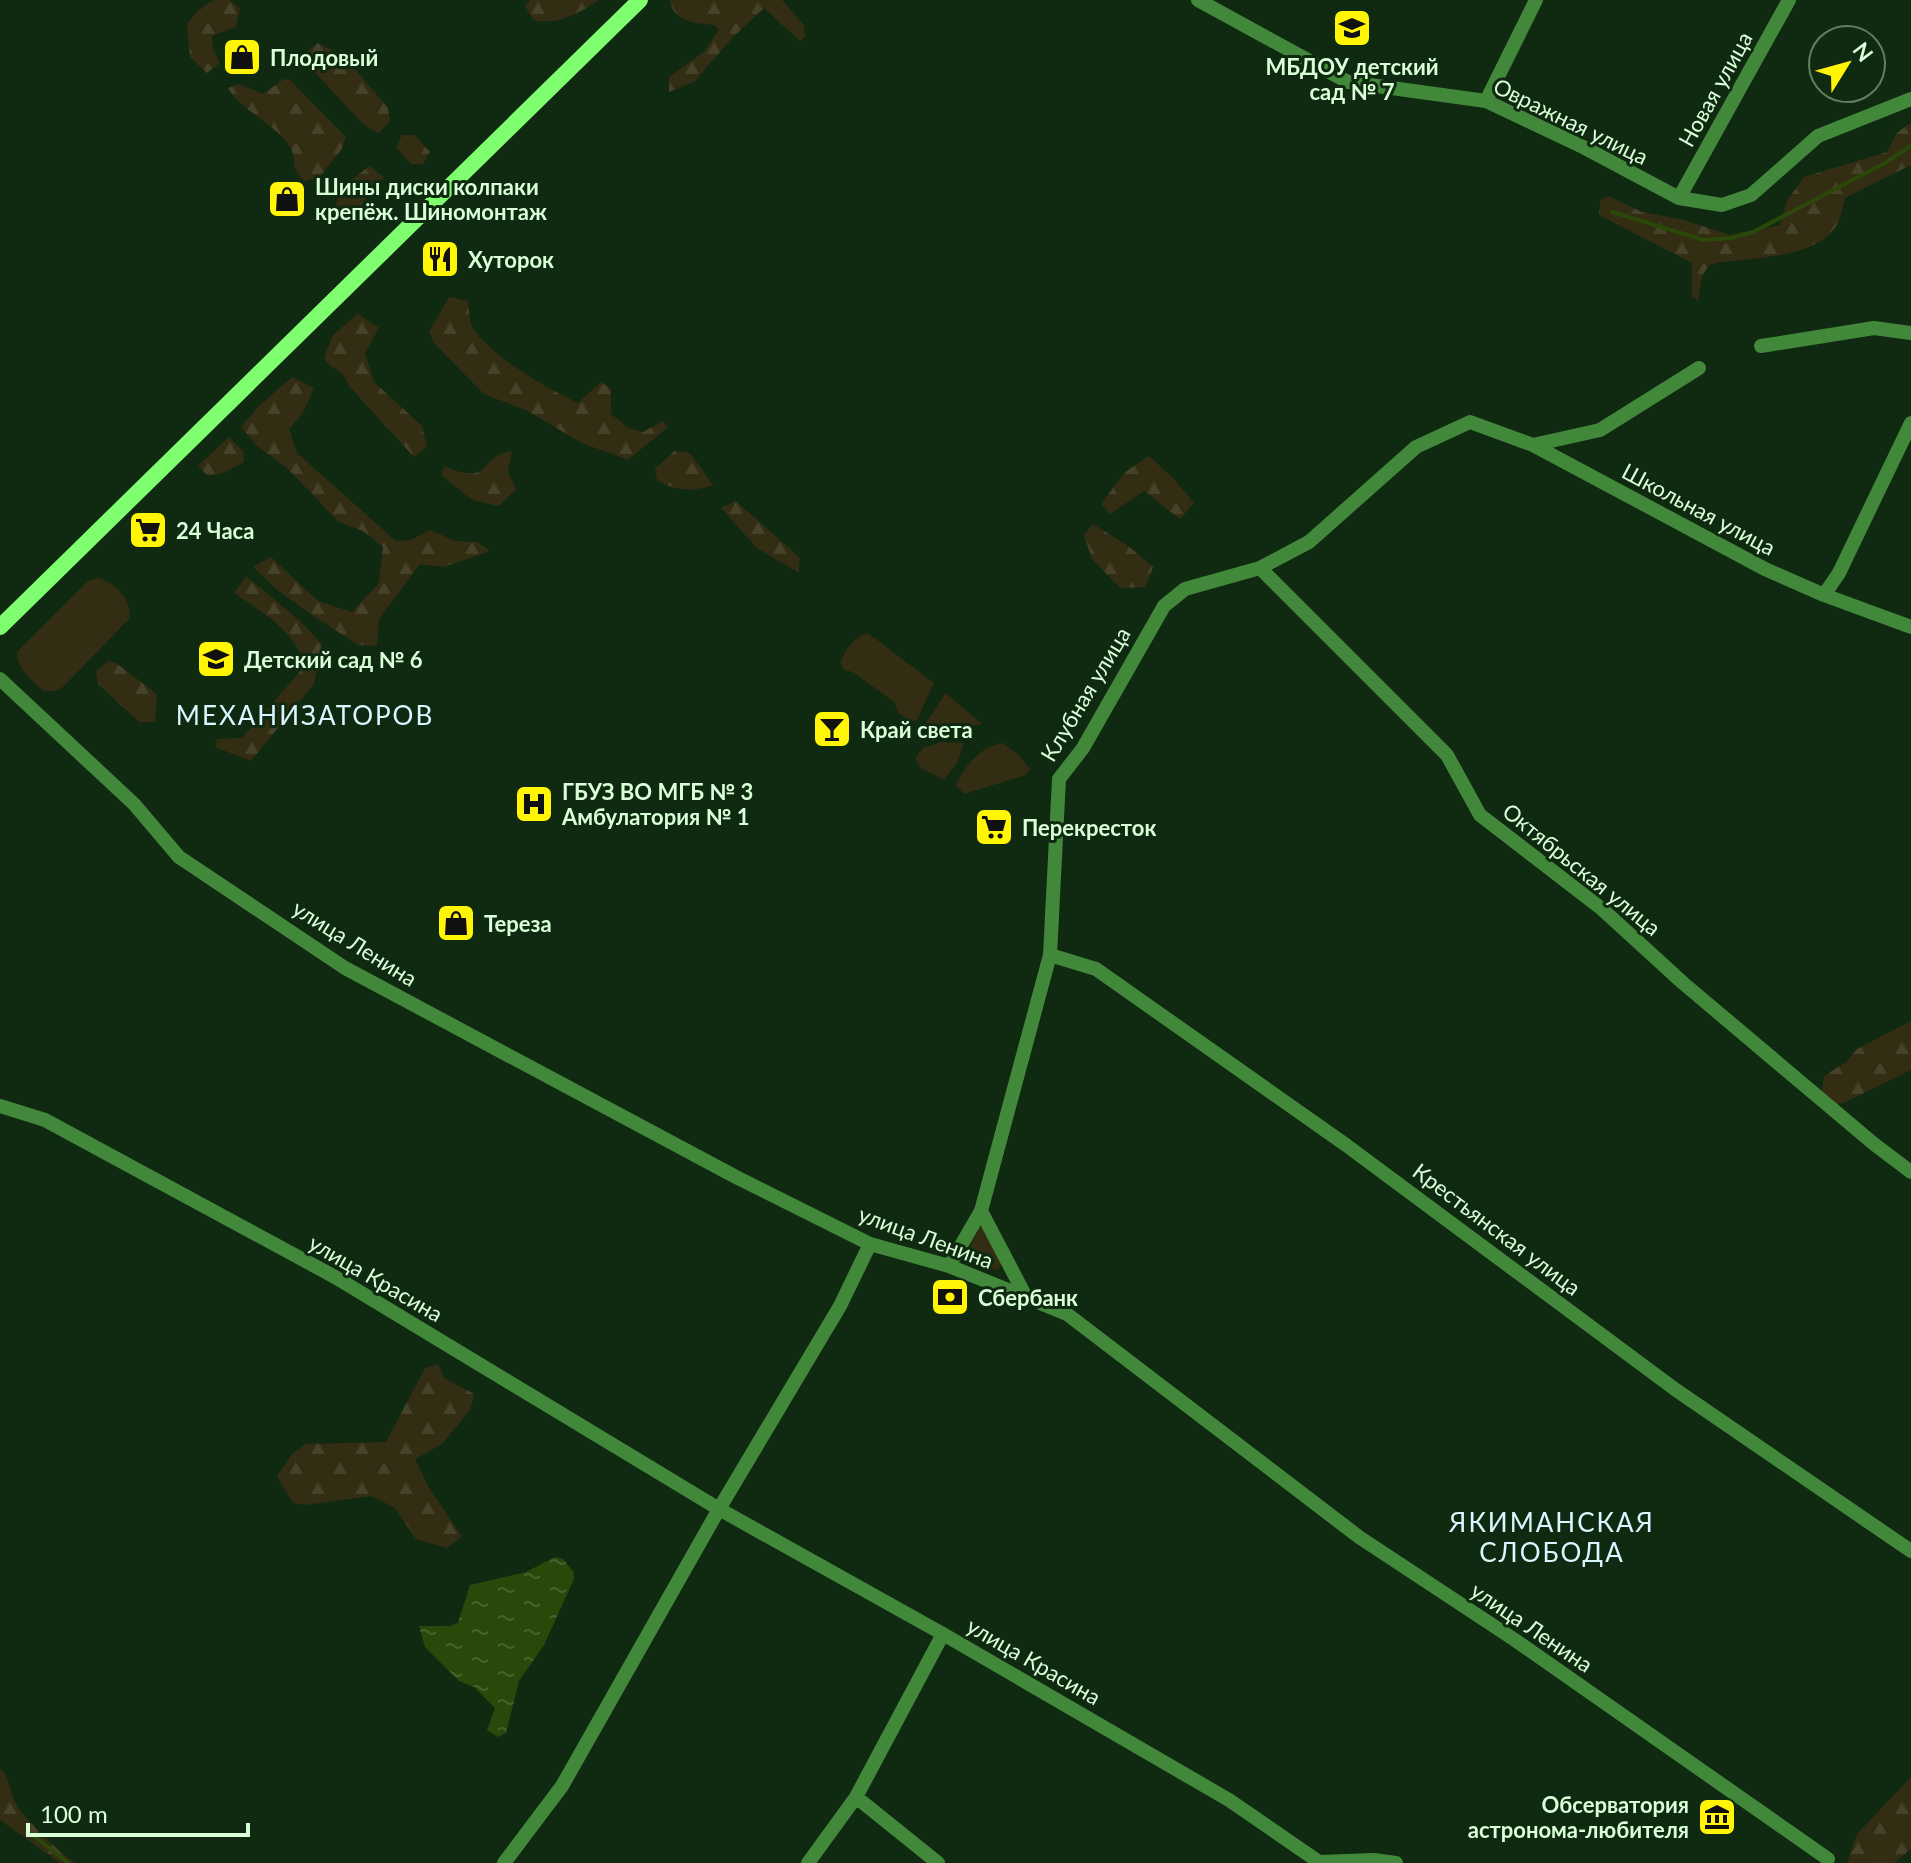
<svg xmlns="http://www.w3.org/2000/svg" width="1911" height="1863" font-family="Lato,sans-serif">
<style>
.green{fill:#332d13}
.forest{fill:url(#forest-firs)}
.water{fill:url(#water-ripples)}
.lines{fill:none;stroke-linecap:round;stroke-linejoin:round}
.stream{stroke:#29480a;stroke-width:4}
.street{stroke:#42883a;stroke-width:14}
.secondary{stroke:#7fff6f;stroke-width:16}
.labels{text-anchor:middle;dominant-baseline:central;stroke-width:6;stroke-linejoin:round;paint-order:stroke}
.poi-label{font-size:22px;font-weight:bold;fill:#d9ffd8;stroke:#102911;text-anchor:start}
.street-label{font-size:22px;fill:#d9ffd8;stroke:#102911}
.quarter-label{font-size:26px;letter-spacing:2px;fill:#daf7ff;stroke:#102911}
</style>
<defs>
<pattern id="forest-firs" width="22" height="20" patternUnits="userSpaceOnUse" patternTransform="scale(2)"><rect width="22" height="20" fill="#332d13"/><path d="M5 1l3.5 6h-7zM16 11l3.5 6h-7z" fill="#464229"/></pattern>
<pattern id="water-ripples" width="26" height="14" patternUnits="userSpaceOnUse" patternTransform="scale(2)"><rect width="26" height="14" fill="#29480a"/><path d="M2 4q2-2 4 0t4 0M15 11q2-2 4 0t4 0" fill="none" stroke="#47632d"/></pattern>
</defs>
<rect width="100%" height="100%" fill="#102911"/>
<path class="green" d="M98,578C116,582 133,601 129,619L63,687L55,691H43C32,679 17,670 17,652L87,582Z
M868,633L934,683L917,720L911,722L898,713L895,703L853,672L844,670L840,663C846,649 853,637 868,633Z
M946,693L982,724L981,725L928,727L925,724Z
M941,742L964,743L957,763L944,780L921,768L915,758L923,748Z
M1003,743L1020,756L1030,769L1026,775L964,794L956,785C964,766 982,745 1003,743Z
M980,1227L985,1229L1001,1264L999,1270C960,1262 962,1261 980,1227Z"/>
<path class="forest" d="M213,0H229L240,8L236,27L212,36L213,49L220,63L207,73L190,57L187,24L197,12Z
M530,0H599C579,13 558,26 533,20L525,6Z
M670,0H782L804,25L805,37L800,41L764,8L733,37L694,82L669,92V77L704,52L719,30L715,25C696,23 673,23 670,0Z
M318,43L344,56L388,108L390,122L378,133L362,123L308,65L305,53Z
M284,79L290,80L346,137L342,149L319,178L305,181C287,165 299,162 290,147C279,127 239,109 228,88L239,84L263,94Z
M1911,122V165L1845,198C1843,206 1841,216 1838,223C1816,262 1746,256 1709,265L1702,276L1698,301L1692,297V263L1599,215L1600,200L1608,196L1642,212L1680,219L1730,235L1780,225L1787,201L1804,177L1887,152L1897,133Z
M402,135H415L430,152L423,164H411L396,147Z
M370,166L384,177L351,217H344L335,209C338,191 355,176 370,166Z
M449,297L468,301C469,309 469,319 472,326C486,354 549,389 578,403L601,382L611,389V414L628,428L643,432L663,421L668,427L628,460L582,443L526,410L484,394L434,343L429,332Z
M358,314L379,328L365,353L374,382L422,426L427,447L414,457L350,387L342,373L330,366L324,358L333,335Z
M292,377L314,388L302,414L289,429L297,453L396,541L411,540L430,530L455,541L477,542L490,551L444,567L420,564L379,619L377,646L358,645L309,613L276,589L253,567L271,557L318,601L352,612L379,583L383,547L363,531L339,522L288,469L257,446L241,427L257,408Z
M229,437L243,451L244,462L223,473L208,476L198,466Z
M512,451L508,472L516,489L499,506L472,500L441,475L444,466C493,488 477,456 512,451Z
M674,451L690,453L713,485C694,492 674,491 657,480L655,469Z
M1149,456L1174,479L1194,503L1180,519L1144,491L1110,514L1101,504L1125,472Z
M736,501L800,558L798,572L757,548L721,508Z
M1093,524L1127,545L1153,567L1145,587L1120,588L1092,559L1084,535Z
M246,576L298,619L322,644L314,684L251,761L215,747L217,739L242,738L305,666C298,634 260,610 234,593Z
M109,661L116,663L157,694L155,722H139L98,684L96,671Z
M1911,1021V1070L1846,1102L1837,1104L1822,1093L1824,1076L1846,1062L1857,1049Z
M438,1364L444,1378L474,1394L470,1410L442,1444L415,1459L428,1486L462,1537L447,1548L416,1539L395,1508L372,1496L305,1505L293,1503L277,1476L293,1453L306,1444L386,1442L425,1368Z
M0,1768C12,1782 8,1790 16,1804C22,1816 64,1858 76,1863H60L0,1820Z
M1911,1777V1849L1894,1863H1847L1857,1834Z"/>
<path class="water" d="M555,1557L563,1559L573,1571L574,1579L544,1645L519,1681L506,1733L498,1737L487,1730L495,1708L474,1687L459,1681L425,1647L419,1626H450L458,1623L470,1585L526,1572Z"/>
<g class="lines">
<path class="stream" d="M1612,212L1704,240L1731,238L1753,232L1883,164L1911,146
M28,1831L68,1863"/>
<path class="street" d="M1198,0L1348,82L1486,101L1585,148L1679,198L1722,205L1751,195L1818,136L1911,99
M1486,101L1536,0
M1679,198L1789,0
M1761,346L1874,328L1911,333
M1533,445L1600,430L1699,368
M1260,568L1447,755L1480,815L1602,909L1683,983L1874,1144L1911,1172
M1824,595L1839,573L1911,423
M0,679L134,804L179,857L345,968L736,1177L870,1244L949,1266L1067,1314L1359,1537L1515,1640L1828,1859
M1050,955L1096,969L1346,1145L1676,1390L1911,1551
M0,1106L45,1120L335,1277L719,1509L943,1634L1229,1800L1319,1862L1374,1860L1396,1863
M981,1211L1050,955L1059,779L1083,748L1164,606L1185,589L1260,568L1309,542L1416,447L1470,422L1533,445L1765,569L1824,595L1911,627
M949,1266L981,1211L1026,1297
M856,1797L938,1863
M504,1863L562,1786L719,1509L840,1306L870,1244
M808,1863L856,1797L943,1634"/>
<path class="secondary" d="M0,627L640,0"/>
</g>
<defs>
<g id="school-square" transform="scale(2)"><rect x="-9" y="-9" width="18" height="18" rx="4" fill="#fff504" stroke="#102911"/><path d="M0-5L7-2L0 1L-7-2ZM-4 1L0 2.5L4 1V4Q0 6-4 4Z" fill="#111"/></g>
<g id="shop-square" transform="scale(2)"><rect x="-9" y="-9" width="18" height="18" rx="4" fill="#fff504" stroke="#102911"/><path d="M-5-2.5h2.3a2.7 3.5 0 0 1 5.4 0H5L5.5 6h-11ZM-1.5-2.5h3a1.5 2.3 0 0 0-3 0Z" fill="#111"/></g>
<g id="restaurant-square" transform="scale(2)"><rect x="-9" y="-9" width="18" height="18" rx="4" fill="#fff504" stroke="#102911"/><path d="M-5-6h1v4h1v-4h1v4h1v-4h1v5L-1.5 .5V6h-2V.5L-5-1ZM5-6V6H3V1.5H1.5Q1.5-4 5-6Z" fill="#111"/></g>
<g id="supermarket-square" transform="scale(2)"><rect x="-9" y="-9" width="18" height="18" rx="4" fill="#fff504" stroke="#102911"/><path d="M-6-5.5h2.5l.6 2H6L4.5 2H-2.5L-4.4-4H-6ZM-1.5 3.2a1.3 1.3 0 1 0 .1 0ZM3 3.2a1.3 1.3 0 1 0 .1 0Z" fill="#111"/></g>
<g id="bar-square" transform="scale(2)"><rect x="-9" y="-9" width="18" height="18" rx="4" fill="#fff504" stroke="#102911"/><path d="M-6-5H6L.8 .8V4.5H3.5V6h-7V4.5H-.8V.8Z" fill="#111"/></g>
<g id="hospital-square" transform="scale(2)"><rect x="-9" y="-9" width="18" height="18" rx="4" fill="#fff504" stroke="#102911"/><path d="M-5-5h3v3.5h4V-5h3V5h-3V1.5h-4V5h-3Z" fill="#111"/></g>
<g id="bank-square" transform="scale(2)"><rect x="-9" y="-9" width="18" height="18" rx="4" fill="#fff504" stroke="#102911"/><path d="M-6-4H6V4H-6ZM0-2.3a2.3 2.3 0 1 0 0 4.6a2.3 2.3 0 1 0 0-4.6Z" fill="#111"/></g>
<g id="museum-square" transform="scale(2)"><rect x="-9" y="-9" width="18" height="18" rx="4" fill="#fff504" stroke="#102911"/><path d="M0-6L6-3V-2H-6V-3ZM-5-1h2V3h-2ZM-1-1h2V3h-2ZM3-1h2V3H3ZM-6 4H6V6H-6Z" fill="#111"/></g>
</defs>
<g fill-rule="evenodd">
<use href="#school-square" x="1352" y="28"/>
<use href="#shop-square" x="242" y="57"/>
<use href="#shop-square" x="287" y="199"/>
<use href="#restaurant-square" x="440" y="259"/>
<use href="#supermarket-square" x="148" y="530"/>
<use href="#school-square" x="216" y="659"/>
<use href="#bar-square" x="832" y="729"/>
<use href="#hospital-square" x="534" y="804"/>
<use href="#supermarket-square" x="994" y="827"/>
<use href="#shop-square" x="456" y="923"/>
<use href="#bank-square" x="950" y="1297"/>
<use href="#museum-square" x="1717" y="1817"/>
</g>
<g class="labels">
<g class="poi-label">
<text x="270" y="57">Плодовый</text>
<text x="1352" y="66" text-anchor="middle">МБДОУ детский<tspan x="1352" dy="25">сад № 7</tspan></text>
<text x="315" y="186">Шины диски колпаки<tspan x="315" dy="25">крепёж. Шиномонтаж</tspan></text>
<text x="468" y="259">Хуторок</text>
<text x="176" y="530">24 Часа</text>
<text x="244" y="659">Детский сад № 6</text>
<text x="860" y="729">Край света</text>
<text x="562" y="791">ГБУЗ ВО МГБ № 3<tspan x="562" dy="25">Амбулатория № 1</tspan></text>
<text x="1022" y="827">Перекресток</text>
<text x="484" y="923">Тереза</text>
<text x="978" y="1297">Сбербанк</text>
<text x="1689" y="1804" text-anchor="end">Обсерватория<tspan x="1689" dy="25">астронома-любителя</tspan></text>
</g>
<g class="street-label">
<text transform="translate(1715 89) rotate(-61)">Новая улица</text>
<text transform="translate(1571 121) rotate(26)">Овражная улица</text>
<text transform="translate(1699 509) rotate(28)">Школьная улица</text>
<text transform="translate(1085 694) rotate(-59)">Клубная улица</text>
<text transform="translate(1582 869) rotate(39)">Октябрьская улица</text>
<text transform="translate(355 943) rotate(32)">улица Ленина</text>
<text transform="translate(1497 1229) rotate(37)">Крестьянская улица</text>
<text transform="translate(926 1237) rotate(20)">улица Ленина</text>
<text transform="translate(376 1278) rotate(30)">улица Красина</text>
<text transform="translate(1532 1627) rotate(34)">улица Ленина</text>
<text transform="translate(1034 1661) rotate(30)">улица Красина</text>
</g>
<g class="quarter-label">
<text x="305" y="715">МЕХАНИЗАТОРОВ</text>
<text x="1552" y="1522">ЯКИМАНСКАЯ<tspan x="1552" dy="30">СЛОБОДА</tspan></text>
</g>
</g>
<g transform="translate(1847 64) rotate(53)"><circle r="38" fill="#102911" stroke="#607f61" stroke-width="2"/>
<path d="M0-6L14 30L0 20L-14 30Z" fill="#fff504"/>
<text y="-12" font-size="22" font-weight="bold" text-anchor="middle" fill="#d9ffd8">N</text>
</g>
<path d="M28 1823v12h220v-12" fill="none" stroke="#d9ffd8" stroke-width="4"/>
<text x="40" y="1823" font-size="24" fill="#d9ffd8" stroke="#102911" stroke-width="6" paint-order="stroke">100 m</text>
</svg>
